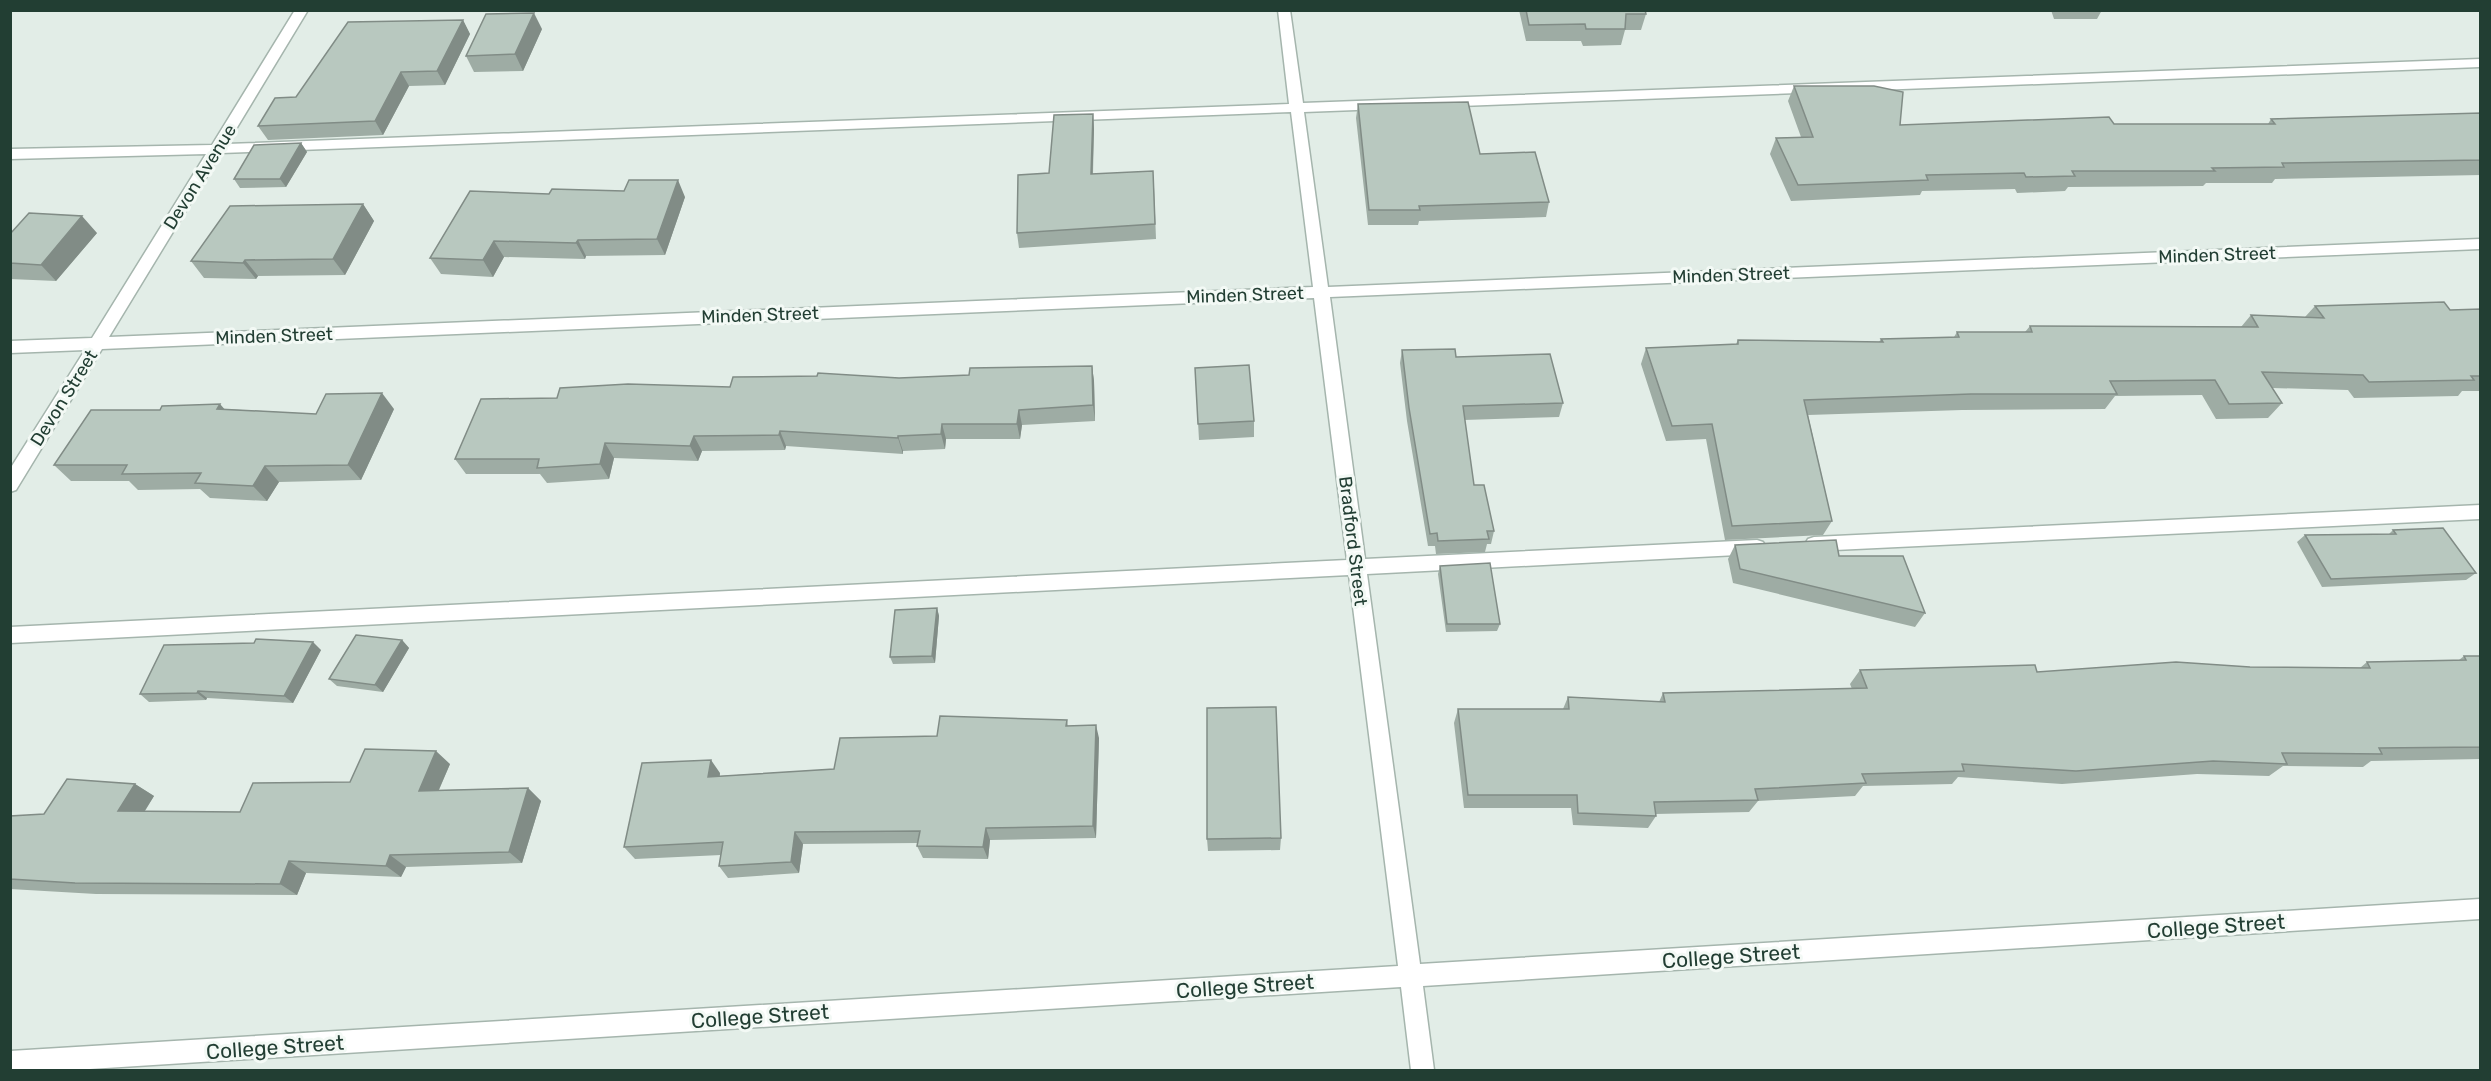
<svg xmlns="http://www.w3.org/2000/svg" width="2491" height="1081" font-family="Rubik,sans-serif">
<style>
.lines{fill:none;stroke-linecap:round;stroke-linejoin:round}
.minor-casing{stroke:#a5b5ad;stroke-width:3}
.minor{fill:#fff;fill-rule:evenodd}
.wall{fill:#9eaca4}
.shaded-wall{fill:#818c86}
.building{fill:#b8c8bf;stroke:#818c86;stroke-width:1.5}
.labels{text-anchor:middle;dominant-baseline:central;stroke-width:6;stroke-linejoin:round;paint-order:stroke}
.street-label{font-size:18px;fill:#223e33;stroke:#f3f9f5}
.near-street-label{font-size:21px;fill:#223e33;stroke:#f3f9f5}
</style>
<rect width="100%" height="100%" fill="#e2ede7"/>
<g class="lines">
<g class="minor-casing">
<path id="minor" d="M295,10H308L227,144L1289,104L1278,10H1290L1303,103L2480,59V67L1304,112L1328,287L2480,239V249L1330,297L1365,559L1757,540L1763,542L1766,547L1763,552L1757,554L1367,574L1420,964L2480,899V919L1423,986L1434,1070H1411L1401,987L74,1070H10V1051L1398,966L1349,575L10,643V627L1347,560L1314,298L102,349L16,490L10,492V469L85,350L10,353V341L92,338L206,154L10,159V149L212,145ZM1291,112L1313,287L109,337L221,153Z
M2480,505V519L1814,551L1808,549L1805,544L1808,539L1814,537Z"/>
</g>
<use href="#minor" class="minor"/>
</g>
<path class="wall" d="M1519,10H1645L1646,14L1641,30H1625L1621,45L1583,46L1581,41H1526Z
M2051,10H2102L2097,19H2054Z
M463,20L470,34L445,85L409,86L383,135L268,140L258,126L296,97Z
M542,29L523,71L474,72L466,56Z
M1794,86L1900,125L2268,124L2271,119L2481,113V175L2275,179L2272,183H2206L2203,186L2068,187L2065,191L2017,193L2015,189L1922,191L1920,195L1791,201L1770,154L1776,138L1801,137L1788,101Z
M1358,104L1480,154L1549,202L1546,217L1419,221L1418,225H1368L1356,118Z
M1093,114L1094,129L1093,174L1154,187L1156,239L1019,248L1017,233L1049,173Z
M301,143L307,152L286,187L240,188L234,179Z
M549,194L685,197L665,255L586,256L585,259L504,257L493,277L441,274L430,258Z
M363,204L374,221L345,275L258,276L256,279L204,278L191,261Z
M97,233L56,281L10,279V234Z
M2315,306L2450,310L2481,309V391H2462L2458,396L2354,398L2348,390L2272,388L2282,403L2268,418L2216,419L2202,395L2115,396L2105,409L1962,410L1808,415L1832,521L1823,535L1725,540L1706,439L1666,441L1641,364L1646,348L1736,344L1738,340L1879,342L1881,339L1954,337L1957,332H2025L2030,326L2241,327L2251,315L2305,317Z
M1402,350L1456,357L1563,403L1559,417L1464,420L1474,485L1494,531L1491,544H1487L1485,552L1436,554L1435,546H1428L1407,421L1400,363Z
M1092,366L1094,381L1095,421L1022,425L1020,439H946L945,449L903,451V454L786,446L785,450L702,451L698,461L614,458L609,479L547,483L540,474H466L455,459L557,398L730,387L969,375Z
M1195,368L1254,421V437L1199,440Z
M225,409L316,414L394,409L361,480L279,482L267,501L210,498L200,489L138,490L129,481H71L54,465Z
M2393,530L2476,573L2466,580L2322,587L2297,542L2305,535L2389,534Z
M1735,545L1839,556L1925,613L1915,627L1733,583L1728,559Z
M1440,566L1500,624L1497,631L1446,632L1438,574Z
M937,608L939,616L935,663L893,664L890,657Z
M402,640L409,648L383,692L337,686L329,679Z
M254,643L321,650L293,703L207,698L206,700L149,702L140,694Z
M2464,656H2481V759L2371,761L2363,767L2283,766L2269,776L2197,774L2062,784L1958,777L1952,784L1863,786L1855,796L1758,801L1749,812L1655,814L1656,816L1648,828L1573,825L1571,808H1464L1454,723L1458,709H1563L1568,697L1659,702L1663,693L1852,689L1850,684L1860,670L2037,672L2250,667L2360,668L2367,662L2459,660Z
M1067,720L1068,726L1099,738L1096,838L990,840L988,859L923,858L917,846V843L803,844L799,873L728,878L719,866L721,855L635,859L624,847L720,773V776L834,769L937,736Z
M450,764L439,790L528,788L541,801L522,863L406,867L401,877L306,873L297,895L96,894L10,889V816L44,814L135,784L154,796L145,811L240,812L350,782Z
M1281,838L1280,850L1208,851L1207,839Z"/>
<path class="shaded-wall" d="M534,13L542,29L523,71L515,54Z
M463,20L470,34L445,85L437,71Z
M401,72L409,86L383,135L375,121Z
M1093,114L1094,129L1092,189L1091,174Z
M301,143L307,152L286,187L280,179Z
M678,180L685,197L665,255L657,239Z
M363,204L374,221L345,275L333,259Z
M82,216L97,233L56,281L41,265Z
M578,240L586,256L585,259L576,243Z
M494,241L504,257L493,277L483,260Z
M245,260L258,276L256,279L243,263Z
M1092,366L1094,381L1095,421L1093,405Z
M382,393L394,409L361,480L348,465Z
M220,404L234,420L217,409Z
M1019,410L1022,425L1020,439L1017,424Z
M942,424L946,439L945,449L941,434Z
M780,431L786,446L785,450L779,435Z
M694,436L702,451L698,461L690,446Z
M898,436L903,451V454L898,438Z
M605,443L614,458L609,479L600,464Z
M265,466L279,482L267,501L253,486Z
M937,608L939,616L935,663L932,656Z
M402,640L409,648L383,692L375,685Z
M313,642L321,650L293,703L284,696Z
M198,691L207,698L206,700L197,693Z
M1096,725L1099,738L1096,838L1093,826Z
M436,751L450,764L433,803L419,791Z
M711,760L720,773L717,790L708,777Z
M135,784L154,796L137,823L118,811Z
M528,788L541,801L522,863L509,852Z
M986,828L990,840L988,859L983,847Z
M795,832L803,844L799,873L791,862Z
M390,855L406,867L401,877L386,866Z
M289,861L306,873L297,895L280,884Z"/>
<path class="building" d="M1526,10H1645L1646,14H1626L1625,29H1586L1585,24L1529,25Z
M534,13L515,54L466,56L486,14Z
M463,20L437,71L401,72L375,121L258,126L275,98L296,97L348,22Z
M1794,86H1874L1903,92L1900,125L2109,117L2114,124H2275L2271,119L2481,113V160L2282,163L2284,167L2212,168L2215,171H2072L2075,176L2026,177L2024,173L1926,175L1928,180L1798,185L1776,138L1813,137Z
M1468,102L1480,154L1535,152L1549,202L1419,206L1420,210H1369L1358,104Z
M1093,114L1091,174L1153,171L1155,224L1017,233L1018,175L1049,173L1054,115Z
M301,143L280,179H234L254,145Z
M629,180H678L657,239L578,240L576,243L494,241L483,260L430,258L470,191L549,194L552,189L624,191Z
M363,204L333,259L245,260L243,263L191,261L230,206Z
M29,213L82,216L41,265L10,263V234Z
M2444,302L2450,310L2481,309V376H2471L2474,380L2369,382L2363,375L2262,372L2282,403L2229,404L2215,380L2110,381L2117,394H1971L1804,400L1832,521L1732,526L1712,424L1672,426L1646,348L1738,344V340L1883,342L1881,339L1959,337L1957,332H2032L2030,326L2258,327L2251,315L2324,318L2315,306Z
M1455,349L1456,357L1550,354L1563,403L1463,406L1474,485H1484L1494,531H1487L1489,539L1438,541L1437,533L1430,534L1409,408L1402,350Z
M1249,365L1254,421L1198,424L1195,368Z
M1092,366L1093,405L1019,410L1017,424H942L941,434L898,436V438L780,431L779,435L694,436L690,446L605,443L600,464L537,468L539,459H455L481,399L557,398L560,388L628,384L730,387L733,377L817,376L818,373L899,378L969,375L970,368Z
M382,393L348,465L265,466L253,486L195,483L201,473L122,474L127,465H54L91,410H160L162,406L220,404L217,409L316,414L326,394Z
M2443,528L2476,573L2331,579L2305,535L2396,534L2393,530Z
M1836,540L1839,556H1903L1925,613L1740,569L1735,545Z
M1490,563L1500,624H1447L1440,566Z
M937,608L932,656L890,657L895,610Z
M356,635L402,640L375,685L329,679Z
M256,639L313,642L284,696L198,691L197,693L140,694L164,645L254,643Z
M2464,656H2481V747L2379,748L2382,754L2282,753L2287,764L2213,761L2076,771L1962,764L1964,771L1862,774L1866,783L1755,789L1758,800L1654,802L1656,816L1578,813L1577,795H1468L1458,709H1569L1568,697L1665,702L1663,693L1867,688L1860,670L2035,665L2037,672L2176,662L2250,667L2370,668L2367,662L2466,660Z
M1276,707L1281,838L1207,839V708Z
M940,716L1067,720L1066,726L1096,725L1093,826L986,828L983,847L917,846L920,831L795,832L791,862L719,866L723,842L624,847L642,763L711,760L708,777L834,769L840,738L937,736Z
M365,749L436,751L419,791L528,788L509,852L390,855L386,866L289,861L280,884L75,883L10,879V816L44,814L67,779L135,784L118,811L240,812L253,783L350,782Z"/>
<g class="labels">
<g class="street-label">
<text transform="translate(200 177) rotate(-58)">Devon Avenue</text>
<text transform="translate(2217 255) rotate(-2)">Minden Street</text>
<text transform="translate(1731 275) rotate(-2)">Minden Street</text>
<text transform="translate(1245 295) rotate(-2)">Minden Street</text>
<text transform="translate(760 315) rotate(-2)">Minden Street</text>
<text transform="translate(274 336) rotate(-2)">Minden Street</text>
<text transform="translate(64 398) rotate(-58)">Devon Street</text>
<text transform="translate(1353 541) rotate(83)">Bradford Street</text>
</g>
<g class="near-street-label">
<text transform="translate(2216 926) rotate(-4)">College Street</text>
<text transform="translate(1731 956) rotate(-4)">College Street</text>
<text transform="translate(1245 986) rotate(-4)">College Street</text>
<text transform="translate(760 1016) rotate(-4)">College Street</text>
<text transform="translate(275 1047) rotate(-4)">College Street</text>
</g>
</g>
<rect width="2491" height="1081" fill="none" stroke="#223e33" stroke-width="24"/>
</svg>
